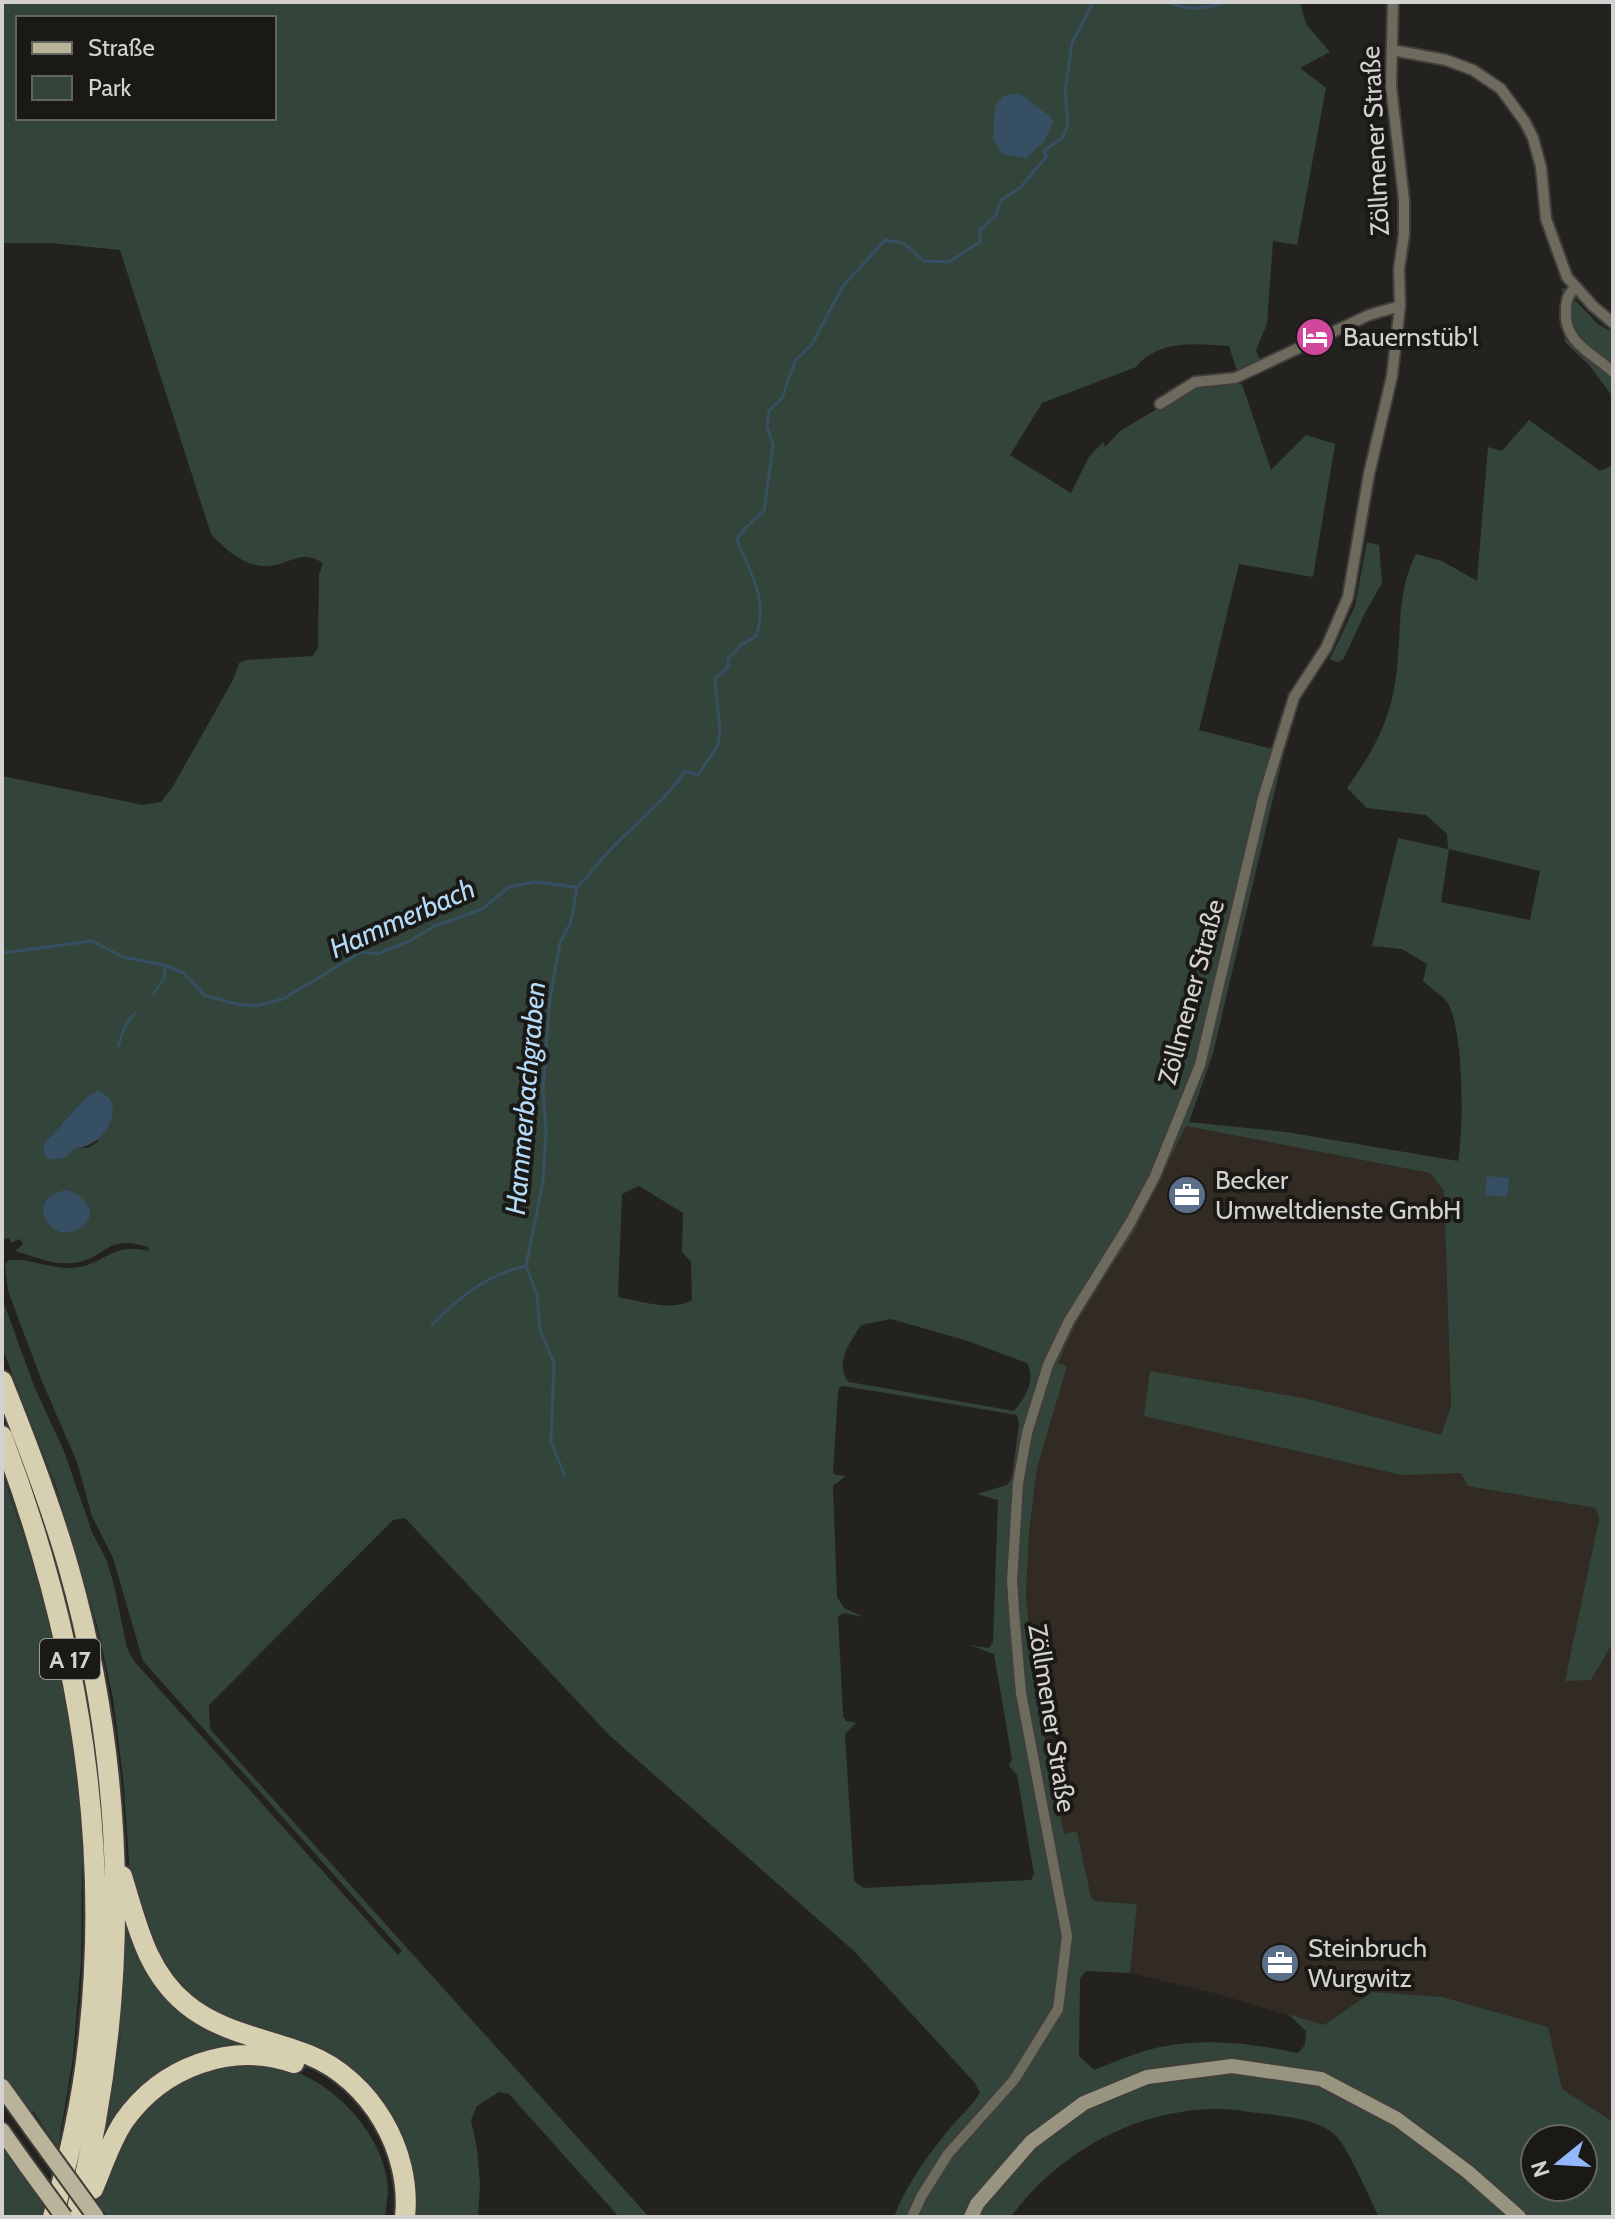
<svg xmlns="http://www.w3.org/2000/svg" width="1615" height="2219" font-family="Cabin,sans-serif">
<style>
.built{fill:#312b23}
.green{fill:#33453a;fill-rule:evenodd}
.water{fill:#364f62}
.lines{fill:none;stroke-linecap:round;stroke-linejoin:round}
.stream{stroke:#364f62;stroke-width:3}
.minor-casing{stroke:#403e3b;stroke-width:14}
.secondary-casing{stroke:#403e3b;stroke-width:18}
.primary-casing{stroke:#403e3b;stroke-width:20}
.motorway-casing{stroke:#403e3b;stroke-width:24}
.minor{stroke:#6d6a5e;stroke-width:10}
.secondary{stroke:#97947f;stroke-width:14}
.primary{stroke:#b8b399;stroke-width:16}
.motorway{stroke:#d6d0b0;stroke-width:20}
.primary-bridge-casing{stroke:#403e3b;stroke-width:20;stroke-linecap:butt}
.primary-bridge{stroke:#b8b399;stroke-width:16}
.labels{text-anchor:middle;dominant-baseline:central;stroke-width:8;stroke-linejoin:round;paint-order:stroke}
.shield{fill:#1b1916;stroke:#9c9a99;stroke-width:2}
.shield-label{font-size:24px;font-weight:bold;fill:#d4d2d1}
.street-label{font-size:26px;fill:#d4d2d1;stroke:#1b1916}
.poi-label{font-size:26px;fill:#d4d2d1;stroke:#1b1916;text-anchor:start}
.water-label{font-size:28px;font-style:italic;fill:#b3daf8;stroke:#1b1916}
</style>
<rect width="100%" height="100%" fill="#24221f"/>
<path class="built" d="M1186,1126L1430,1173L1444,1191L1451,1406L1441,1435L1583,1474L1613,1486V2176L1583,2139L1323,2026L1218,1994L1130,1973L1137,1904L1095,1901L1091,1897L1077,1831L1064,1834L1036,1692L1026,1598L1029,1533L1037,1468L1066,1366L1057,1364L1079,1316L1134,1232Z"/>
<path class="green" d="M2,2H1300L1306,24L1330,52L1300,68L1326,88L1297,245L1273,241L1267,324L1256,350L1261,363L1238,374L1229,346C1195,344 1160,339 1136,367L1042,403L1010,455L1071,493L1089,457L1103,442L1105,447L1120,431L1194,387L1242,384L1271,470L1306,435L1335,444L1313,577L1239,564L1199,730L1284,752L1213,1053L1189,1122L1286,1132L1458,1161C1464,1130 1464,1027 1447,1002C1441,994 1430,988 1423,981L1427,964L1402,949L1372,946L1398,838L1448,849L1447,834L1426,815L1367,808L1347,788C1369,757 1385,731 1393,694C1404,648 1393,597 1416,554L1442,561L1477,581L1488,447L1502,451L1529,420L1600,471L1613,465V1642L1591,1680L1565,1681L1599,1519L1596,1508L1468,1486L1461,1473L1402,1475L1144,1416L1150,1371L1308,1399L1441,1435L1451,1406L1444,1191L1430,1173L1186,1126L1134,1232L1079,1316L1058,1363L1067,1366L1037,1468L1029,1533L1026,1598L1036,1692L1064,1834L1077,1831L1091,1897L1095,1901L1137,1904L1130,1973L1086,1971L1080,1978L1079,2056L1094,2070C1117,2061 1141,2050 1166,2046C1211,2038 1254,2044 1298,2053L1305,2045L1306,2031L1288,2014L1324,2025L1372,1992L1442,1997L1548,2027L1562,2089L1613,2122V2217H1379C1369,2197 1350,2151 1336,2136C1321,2120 1289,2117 1268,2114C1252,2113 1236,2109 1220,2109C1138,2108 1058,2152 1011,2217H894C907,2183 928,2155 951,2127C961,2115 972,2106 980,2093L975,2083L854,1951L609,1735L405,1518L393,1520L209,1705L210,1729L649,2217H619L509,2094L499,2092L477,2106L471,2120L477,2149L480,2185L478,2217H409L375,2100L203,2010L159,1967L130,1874L123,1777L113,1698L97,1625L57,1489L2,1347V1298L34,1386L64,1451L92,1532L106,1559L114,1585L127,1648L134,1661L398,1955L402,1951L143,1661L113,1558L92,1516L77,1462L41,1379L8,1291L5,1264L9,1260C30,1258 51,1269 71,1268C107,1266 107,1242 149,1251L148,1247C102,1233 109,1260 71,1263C53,1265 32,1256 15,1251L23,1244L20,1239L11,1243L9,1238L2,1240V776L143,805L161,802L172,788L233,680L239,663L246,660L313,656L318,647L319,575L323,563C298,547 287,568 263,566C242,565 224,548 211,534L120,250L51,243H2ZM18,18H274V118H18ZM1449,849L1540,871L1530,920L1441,902ZM72,1113L98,1142L87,1148L45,1142ZM639,1186L683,1213L682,1252L691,1262L692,1300C671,1312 641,1301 618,1297L622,1194ZM891,1319L968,1341L1027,1363C1036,1381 1026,1396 1014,1411L849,1382C833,1364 851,1341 861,1325ZM844,1386L1017,1415L1019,1424L1012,1478L1007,1485L977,1494L998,1500L993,1642L989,1648L970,1645L994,1654L1012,1759L1009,1766L1017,1775L1034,1874L1031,1880L864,1888L854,1881L845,1734L856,1723L846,1721L843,1716L838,1616L844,1613L864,1617L844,1608L837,1597L833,1486L846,1476L835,1475L833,1472L838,1392L840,1387ZM1535,2139H1583V2187H1535Z
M1562,287L1599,325L1613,332V397L1589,365L1565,342Z
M1367,542L1379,545L1382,583L1365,613L1343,660L1337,662L1330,659L1355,606Z
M2,1472C21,1528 40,1584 54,1641C71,1715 78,1789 84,1865H82L81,1960L73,2057L58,2148L33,2111L29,2113L2,2074Z
M127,1923L152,1975L280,2052L209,2055L105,2141L120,2040Z
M232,2063C256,2066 283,2065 305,2076C346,2095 388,2145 388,2192C387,2200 386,2209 385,2217H107L96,2201L103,2175L145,2102L189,2079L201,2069Z
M2,2143C18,2164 28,2185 45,2206L41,2217H2Z"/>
<path class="water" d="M1018,93L1050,116L1053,122L1044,142L1026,158L1002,154L993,138L995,106L1003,96Z
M97,1091C130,1100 106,1148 75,1148C66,1159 60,1161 46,1158L43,1151L45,1142L85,1099Z
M1487,1176L1509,1178L1507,1197L1485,1195Z
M67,1190C81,1195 101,1211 83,1226C54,1251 19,1198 67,1190Z"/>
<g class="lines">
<path class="stream" d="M1167,2C1187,11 1205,9 1226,2
M2,953L92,941L123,957L164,965L184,973L204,995L237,1004L256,1006L283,999L361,952L377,954L407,942L435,926L482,909L509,887L535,882L577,887C590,875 599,861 611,849C636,823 665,801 685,771L698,775L718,745L720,731L715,679L728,667V659L741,645L756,636C769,600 750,573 737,540L744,529L764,511L773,445L767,426L769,411L782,398L795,361L812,344L843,286L885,240L903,243L924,261L949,262L980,242V230L996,215L1001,200L1020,188L1046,157L1045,150L1063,137L1068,124L1065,91L1072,43L1093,2
M154,993L165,977L164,965
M118,1046L125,1026L135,1013
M432,1325C457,1299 489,1273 526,1266
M565,1476L551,1442L554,1363L540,1330L537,1295L526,1266L543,1181L546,1132L543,1089L550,999L560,943L571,922L577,887"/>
<g class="minor-casing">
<path id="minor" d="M1392,50L1446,60L1473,70L1501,89L1525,122L1533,138L1541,167L1546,219L1567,277L1593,306L1613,323
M1575,288C1567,295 1566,302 1566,312C1564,343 1594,354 1613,372
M1160,404L1195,382L1235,378L1369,315L1400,306
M912,2217L921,2197L948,2154L1014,2080L1058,2009L1067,1936L1021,1693L1015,1624L1012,1581L1018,1483L1027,1433L1048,1365L1069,1321L1130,1223L1155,1176L1200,1065L1263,798L1294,697L1326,648L1348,597L1369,474L1392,376L1400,306L1399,269L1404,235V200L1391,86L1393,2"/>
</g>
<g class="secondary-casing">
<path id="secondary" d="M971,2217L977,2204L1031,2142L1084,2103L1147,2077L1232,2066L1321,2079L1397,2119L1468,2172L1519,2217"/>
</g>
<g class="primary-casing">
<path id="primary" d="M2,2087L32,2129
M2,2131L26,2165"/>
</g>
<g class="motorway-casing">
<path id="motorway" d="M2,1381C27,1443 51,1505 69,1569C129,1781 130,2005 75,2217
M2,1436C76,1631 112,1836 88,2044C82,2103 68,2160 53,2217
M122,1876C137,1924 146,1971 186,2004C221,2033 269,2039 309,2055C371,2080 412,2151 405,2217
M93,2189C103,2166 110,2142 124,2121C162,2067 231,2041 294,2063"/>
</g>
<use href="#minor" class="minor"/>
<use href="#secondary" class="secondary"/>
<use href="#primary" class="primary"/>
<use href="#motorway" class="motorway"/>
<g class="primary-bridge-casing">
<path id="primary-bridge" d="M32,2129L96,2217
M26,2165L64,2217"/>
</g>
<use href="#primary-bridge" class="primary-bridge"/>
</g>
<defs>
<g id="hotel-disc" transform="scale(2)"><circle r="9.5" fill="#d1479c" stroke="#1b1916"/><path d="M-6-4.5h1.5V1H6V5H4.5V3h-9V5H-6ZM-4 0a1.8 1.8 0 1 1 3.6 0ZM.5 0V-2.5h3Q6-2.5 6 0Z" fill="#fff"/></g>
<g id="office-disc" transform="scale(2)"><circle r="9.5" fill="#5c6f8a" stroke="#1b1916"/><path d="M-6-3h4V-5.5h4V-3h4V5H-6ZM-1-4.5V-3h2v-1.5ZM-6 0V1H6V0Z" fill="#fff"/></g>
</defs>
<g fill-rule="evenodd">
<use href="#hotel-disc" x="1315" y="337"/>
<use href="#office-disc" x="1187" y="1195"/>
<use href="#office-disc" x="1280" y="1963"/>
</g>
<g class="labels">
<rect class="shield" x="40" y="1639" width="60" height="40" rx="6"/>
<g class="shield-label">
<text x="70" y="1659">A 17</text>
</g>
<g class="street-label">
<text transform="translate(1375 141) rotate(-93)">Zöllmener Straße</text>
<text transform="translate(1191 992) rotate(-75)">Zöllmener Straße</text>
<text transform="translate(1052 1718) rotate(81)">Zöllmener Straße</text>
</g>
<g class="poi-label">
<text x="1343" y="337">Bauernstüb'l</text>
<text x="1215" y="1180">Becker<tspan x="1215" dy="30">Umweltdienste GmbH</tspan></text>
<text x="1308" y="1948">Steinbruch<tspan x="1308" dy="30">Wurgwitz</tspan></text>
</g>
<g class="water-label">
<text transform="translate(402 918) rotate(-24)">Hammerbach</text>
<text transform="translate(525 1098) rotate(-85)">Hammerbachgraben</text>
</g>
</g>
<rect width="1615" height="2219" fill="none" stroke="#d4d2d1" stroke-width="8"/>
<rect x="16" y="16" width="260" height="104" fill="#1b1916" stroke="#656361" stroke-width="2"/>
<rect x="32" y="42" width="40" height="12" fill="#b8b399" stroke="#656361" stroke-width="2"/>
<text x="88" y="56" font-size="24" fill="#d4d2d1">Straße</text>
<rect x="32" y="76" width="40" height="24" fill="#33453a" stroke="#656361" stroke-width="2"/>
<text x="88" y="96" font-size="24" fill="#d4d2d1">Park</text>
<g transform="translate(1559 2163) rotate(252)"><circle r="38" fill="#1b1916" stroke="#656361" stroke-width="2"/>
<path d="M0-6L14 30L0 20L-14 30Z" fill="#93b7fd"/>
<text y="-12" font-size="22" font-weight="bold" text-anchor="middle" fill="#d4d2d1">N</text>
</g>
</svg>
